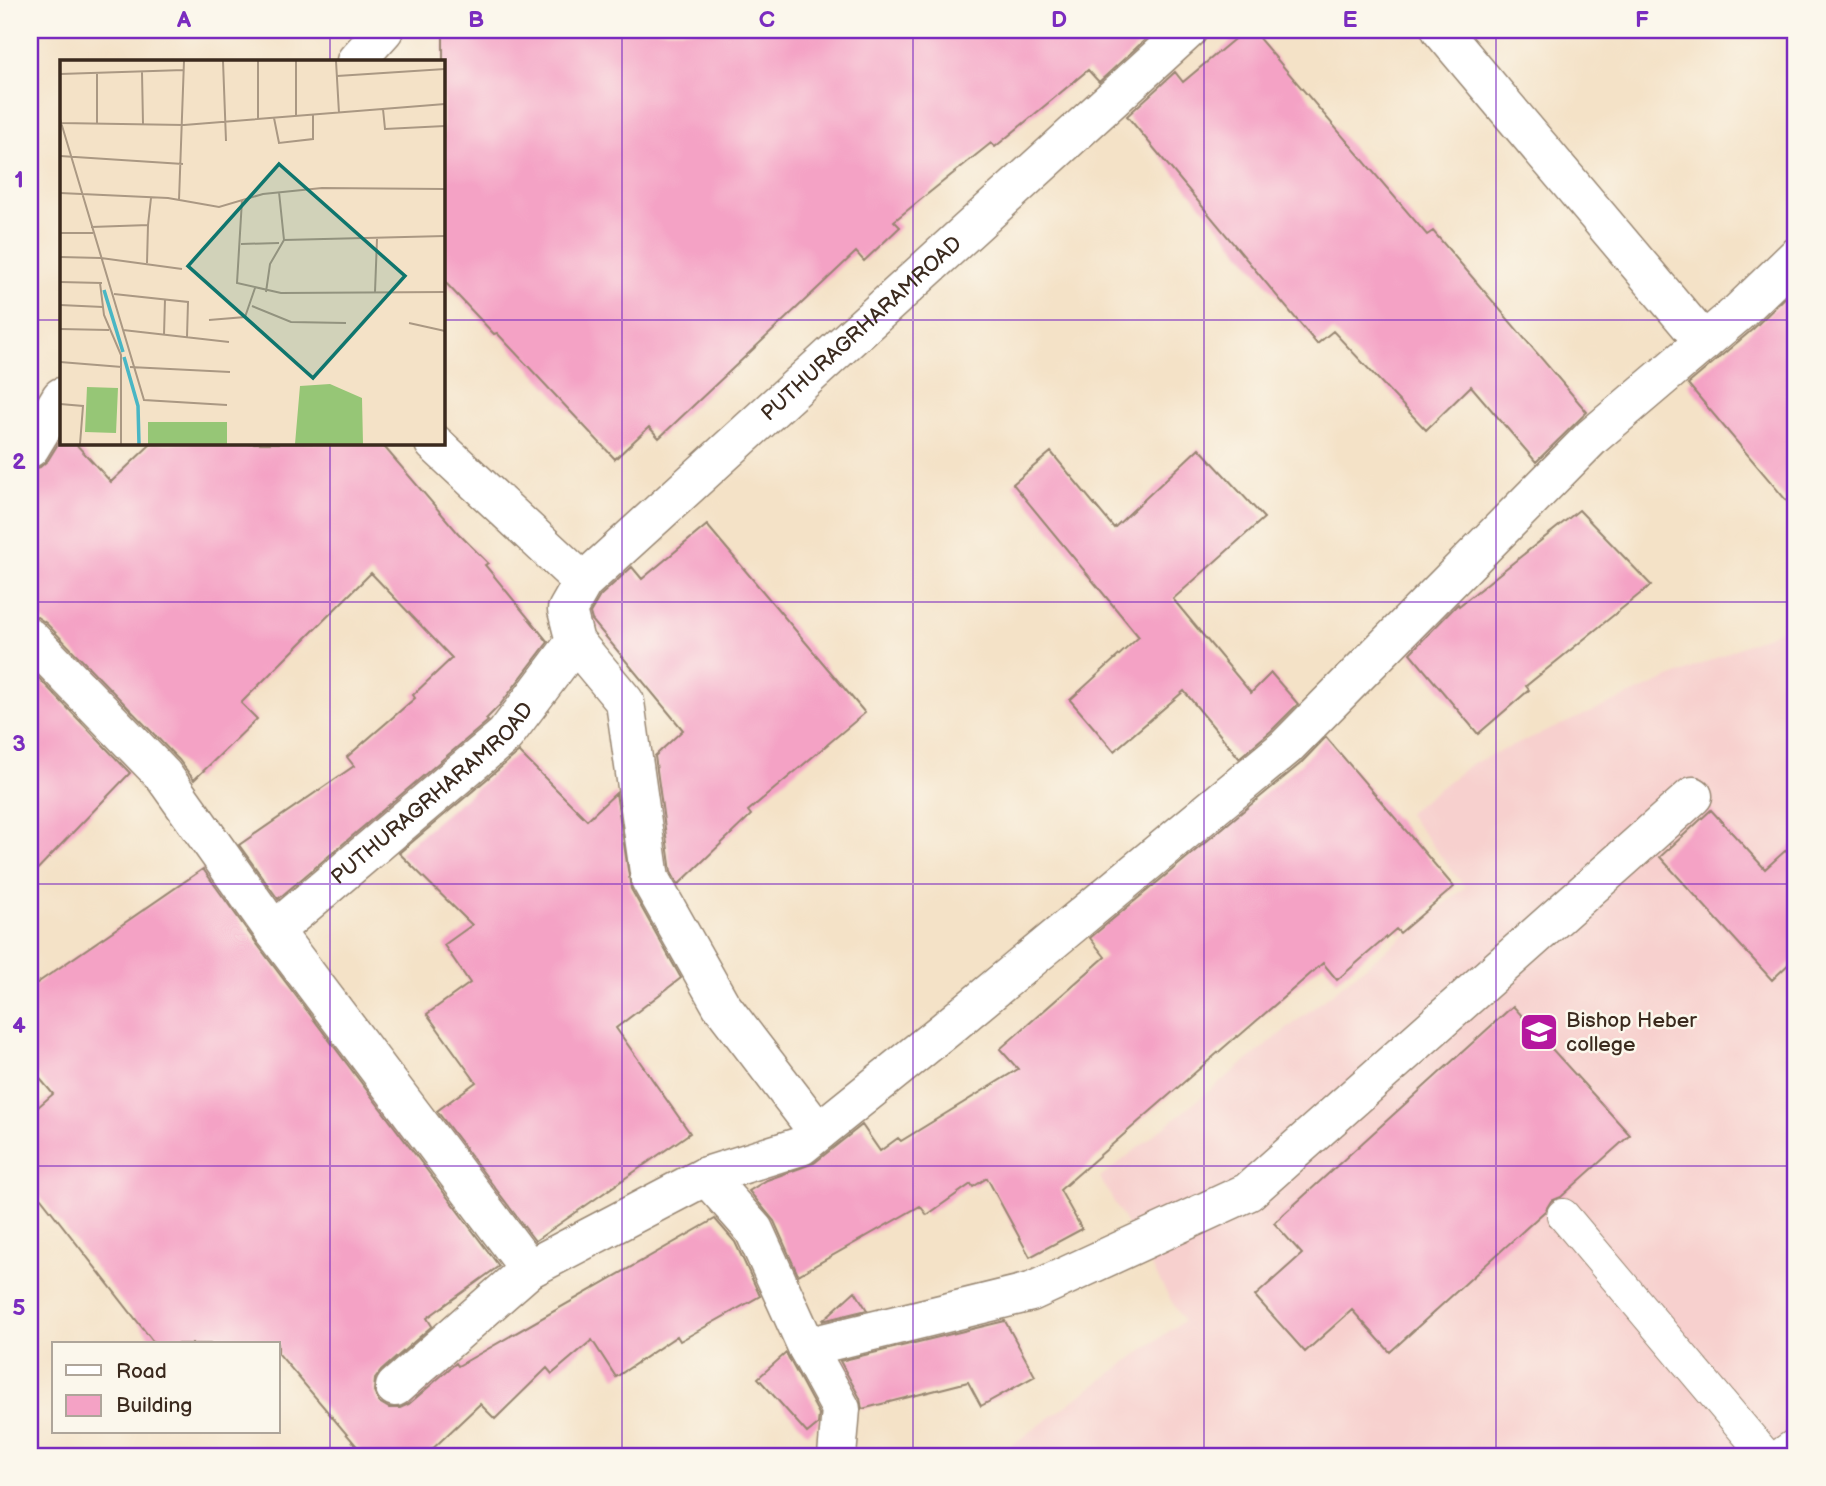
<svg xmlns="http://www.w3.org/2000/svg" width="1826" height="1486" font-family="'Balsamiq Sans',sans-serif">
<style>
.built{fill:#f7d0ce}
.building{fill:#f4a2c5}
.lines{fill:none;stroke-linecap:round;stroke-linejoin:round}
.service-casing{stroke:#988672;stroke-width:34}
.minor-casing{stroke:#988672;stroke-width:41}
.service{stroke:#fff;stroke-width:32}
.minor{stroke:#fff;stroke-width:38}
.grid{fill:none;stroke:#7b2cbf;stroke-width:2;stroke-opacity:0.55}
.labels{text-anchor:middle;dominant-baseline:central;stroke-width:5;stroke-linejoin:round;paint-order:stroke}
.street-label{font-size:21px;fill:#3b2a1e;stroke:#fbf7ec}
.poi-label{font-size:21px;fill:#3b2a1e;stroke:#fbf7ec;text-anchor:start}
.inset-river{fill:none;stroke:#49b6c4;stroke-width:3.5}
.inset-road{fill:none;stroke:#aa9883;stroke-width:2}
.view{fill:#0f766e;fill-opacity:0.15;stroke:#0f766e;stroke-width:3.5}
.inset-edge{fill:none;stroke:#3b2a1e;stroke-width:3.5}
.neatline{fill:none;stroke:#7b2cbf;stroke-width:2.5}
.grid-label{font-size:23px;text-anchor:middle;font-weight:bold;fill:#7b2cbf}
</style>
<rect width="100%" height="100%" fill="#fbf7ec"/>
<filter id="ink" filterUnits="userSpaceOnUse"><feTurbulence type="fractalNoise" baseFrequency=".0143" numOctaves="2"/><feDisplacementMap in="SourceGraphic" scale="14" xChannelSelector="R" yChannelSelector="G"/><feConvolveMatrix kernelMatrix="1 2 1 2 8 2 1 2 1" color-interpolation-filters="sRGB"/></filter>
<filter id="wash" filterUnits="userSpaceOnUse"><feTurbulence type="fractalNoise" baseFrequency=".00686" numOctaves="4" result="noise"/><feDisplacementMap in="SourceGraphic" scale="28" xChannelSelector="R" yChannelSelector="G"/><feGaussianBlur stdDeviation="1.57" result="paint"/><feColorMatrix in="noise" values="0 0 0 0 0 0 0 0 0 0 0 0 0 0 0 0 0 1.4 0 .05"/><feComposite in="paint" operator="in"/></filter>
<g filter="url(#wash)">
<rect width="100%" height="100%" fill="#f4e2c7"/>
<path class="built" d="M1796,623V1456H997L1183,1321L1100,1178L1465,887L1407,813L1471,764Z"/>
<g id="blocks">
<path class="building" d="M443,30H1139L1147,38L1099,82L1088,70L995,147L991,143L894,221L900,227L864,261L856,252L659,438L649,427L615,459L497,333L494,334L443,280Z
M1245,30H1252L1427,235L1433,231L1587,412L1536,462L1471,386L1426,430L1333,331L1317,344L1127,116L1175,72L1183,82Z
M1796,287V512L1688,384L1753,329Z
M61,439V443H75L111,482L152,443H381L458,533L488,563L485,565L548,642L500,705L486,719L488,721L278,899L239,845L354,766L347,757L415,698L413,695L452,658L371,573L241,703L257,719L194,780L179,760L46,623L37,617H30V470L40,467L48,460Z
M1199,448L1264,518L1173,599L1251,693L1271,673L1298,704L1271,731L1239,758L1184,691L1114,751L1070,700L1139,637L1013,484L1051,452L1114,528Z
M1579,510L1651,585L1526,686L1529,690L1478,734L1410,653L1458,604L1459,606Z
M707,525L865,713L748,811L751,815L678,885L671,872L655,756L683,730L592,620L590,613L600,596L632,567L642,579Z
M30,669L130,773L30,877Z
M1326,737L1454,887L1400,933L1396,929L1337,980L1323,963L1238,1037L1237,1036L1060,1190L1082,1229L1030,1257L987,1178L973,1187L971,1184L927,1215L920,1206L798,1275L774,1221L749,1191L767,1180L814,1163L862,1125L880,1151L898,1138L901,1141L1018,1069L1000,1049L1105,957L1090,938L1300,764Z
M519,752L587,820L616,793L631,889L681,978L616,1028L690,1133L535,1241L437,1111L476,1082L427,1014L470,983L444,945L472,925L399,853Z
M1711,810L1765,869L1796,841V957L1772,980L1660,857Z
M203,869L257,944L499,1266L427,1318L432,1326L381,1371L375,1379L374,1391L379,1402L389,1408H400L409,1404L456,1363L458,1366L715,1219L735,1242L760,1296L680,1341L677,1336L616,1377L592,1340L552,1374L547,1368L495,1419L480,1404L425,1456H365L278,1353V1344H155L30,1184V1114L53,1094L30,1067V988Z
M1513,1006L1630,1135L1561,1197L1551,1201L1545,1211L1390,1352L1352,1310L1305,1352L1255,1296L1302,1254L1274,1223Z
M855,1291L867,1310L822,1321Z
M1005,1321L1035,1376L981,1406L968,1382L862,1409L860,1398L840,1361Z
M786,1353L819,1414L818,1424L807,1433L758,1378Z"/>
</g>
</g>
<g filter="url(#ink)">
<use href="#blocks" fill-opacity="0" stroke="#988672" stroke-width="2"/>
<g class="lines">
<g class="service-casing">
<path id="service" d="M1563,1215L1766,1456
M1779,1456L1796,1444"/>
</g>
<g class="minor-casing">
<g id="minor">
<path d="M1441,30L1704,342"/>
<path d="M356,61L384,30"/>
<path d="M434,443L583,582"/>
<path d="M30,448L61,397"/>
<path d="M30,638L163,775L274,931L529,1269L706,1176L801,1146L945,1030L1286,747L1592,437L1739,312L1796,257"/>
<path id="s1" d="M274,931L505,735L575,642"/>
<path id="s2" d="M818,1132L721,1005L650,879L625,702L575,642L567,610L583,582L1188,30"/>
<path d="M706,1176L754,1230L807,1347L841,1409L837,1456"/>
<path d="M807,1347L1031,1292L1248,1192L1693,796"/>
<path d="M395,1387L529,1269"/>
</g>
</g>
<use href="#service" class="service"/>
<use href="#minor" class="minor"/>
</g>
</g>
<path class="grid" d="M330,30V61M622,30V1456M913,30V1456M1204,30V1456M1496,30V1456M30,320H61M443,320H1796M330,443V1456M30,602H1796M30,884H1796M30,1166H1796"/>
<defs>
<g id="university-square" transform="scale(2.0125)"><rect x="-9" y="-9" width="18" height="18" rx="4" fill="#b5179e" stroke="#fbf7ec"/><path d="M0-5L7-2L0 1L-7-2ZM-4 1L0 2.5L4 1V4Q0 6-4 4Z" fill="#fff"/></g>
</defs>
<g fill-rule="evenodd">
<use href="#university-square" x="1539" y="1032"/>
</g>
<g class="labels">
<g class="street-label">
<text stroke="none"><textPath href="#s2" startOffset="1003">PUTHURAGRHARAMROAD</textPath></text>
<text stroke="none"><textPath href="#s1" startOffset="210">PUTHURAGRHARAMROAD</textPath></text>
</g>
<g class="poi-label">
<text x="1566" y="1020">Bishop Heber<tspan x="1566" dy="24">college</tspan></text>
</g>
</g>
<g transform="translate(60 60)">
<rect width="385" height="385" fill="#f4e2c7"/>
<path d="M270,324L302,338L303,384H235L240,326ZM27,327L58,328L56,373L25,372ZM88,362H167V384H88Z" fill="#96c676"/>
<path class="inset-river" d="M44,230L63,292M64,297L78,346L79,384"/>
<path class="inset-road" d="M163,1L166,81M198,1V59M276,1L279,53M82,12L83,64M0,14L124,10M277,16L385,9M323,49L325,69L385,66M236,56V1M214,58L219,83L253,79V55M0,59L84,340L167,345M0,63L124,65L385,44M37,64V13M0,96L123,104M219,132L224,180M0,133L108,138L159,147L203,134L262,128L385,129M119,140L124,1M182,140L177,223L221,233L385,232M31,167L88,165L91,138M0,173H33M181,184L219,183M0,197L41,198L122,209M87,203L88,165M0,222L42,223M40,223L44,255L61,295V384M206,232L210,204L224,180L385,176M315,232L317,179M54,234L128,242L127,277M0,245L43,247M192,246L231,262L286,263M149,260L185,257L195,228M349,263L385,271M0,269L49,270M63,270L169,282M104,275L105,239M0,302L62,307M70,307L170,312M0,344L23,346L20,384"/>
<path class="view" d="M219,104L345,216L253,318L128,206Z"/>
<rect width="385" height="385" class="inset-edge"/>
</g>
<rect width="1826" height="1486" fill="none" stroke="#fbf7ec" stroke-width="77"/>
<rect x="52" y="1342" width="228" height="91" fill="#fbf7ec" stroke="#aea59a" stroke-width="2"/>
<rect x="66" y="1365" width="35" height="10" fill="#ffffff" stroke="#aea59a" stroke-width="2"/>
<text x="116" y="1378" font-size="21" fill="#3b2a1e">Road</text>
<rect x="66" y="1395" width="35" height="21" fill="#f4a2c5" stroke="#aea59a" stroke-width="2"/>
<text x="116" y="1412" font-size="21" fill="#3b2a1e">Building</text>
<rect x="38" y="38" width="1749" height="1410" class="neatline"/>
<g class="grid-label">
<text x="184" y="27">A</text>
<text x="476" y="27">B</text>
<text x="767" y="27">C</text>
<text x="1059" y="27">D</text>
<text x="1350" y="27">E</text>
<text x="1642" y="27">F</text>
<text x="19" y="187">1</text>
<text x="19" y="469">2</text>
<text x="19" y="751">3</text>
<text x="19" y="1033">4</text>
<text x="19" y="1315">5</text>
</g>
</svg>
